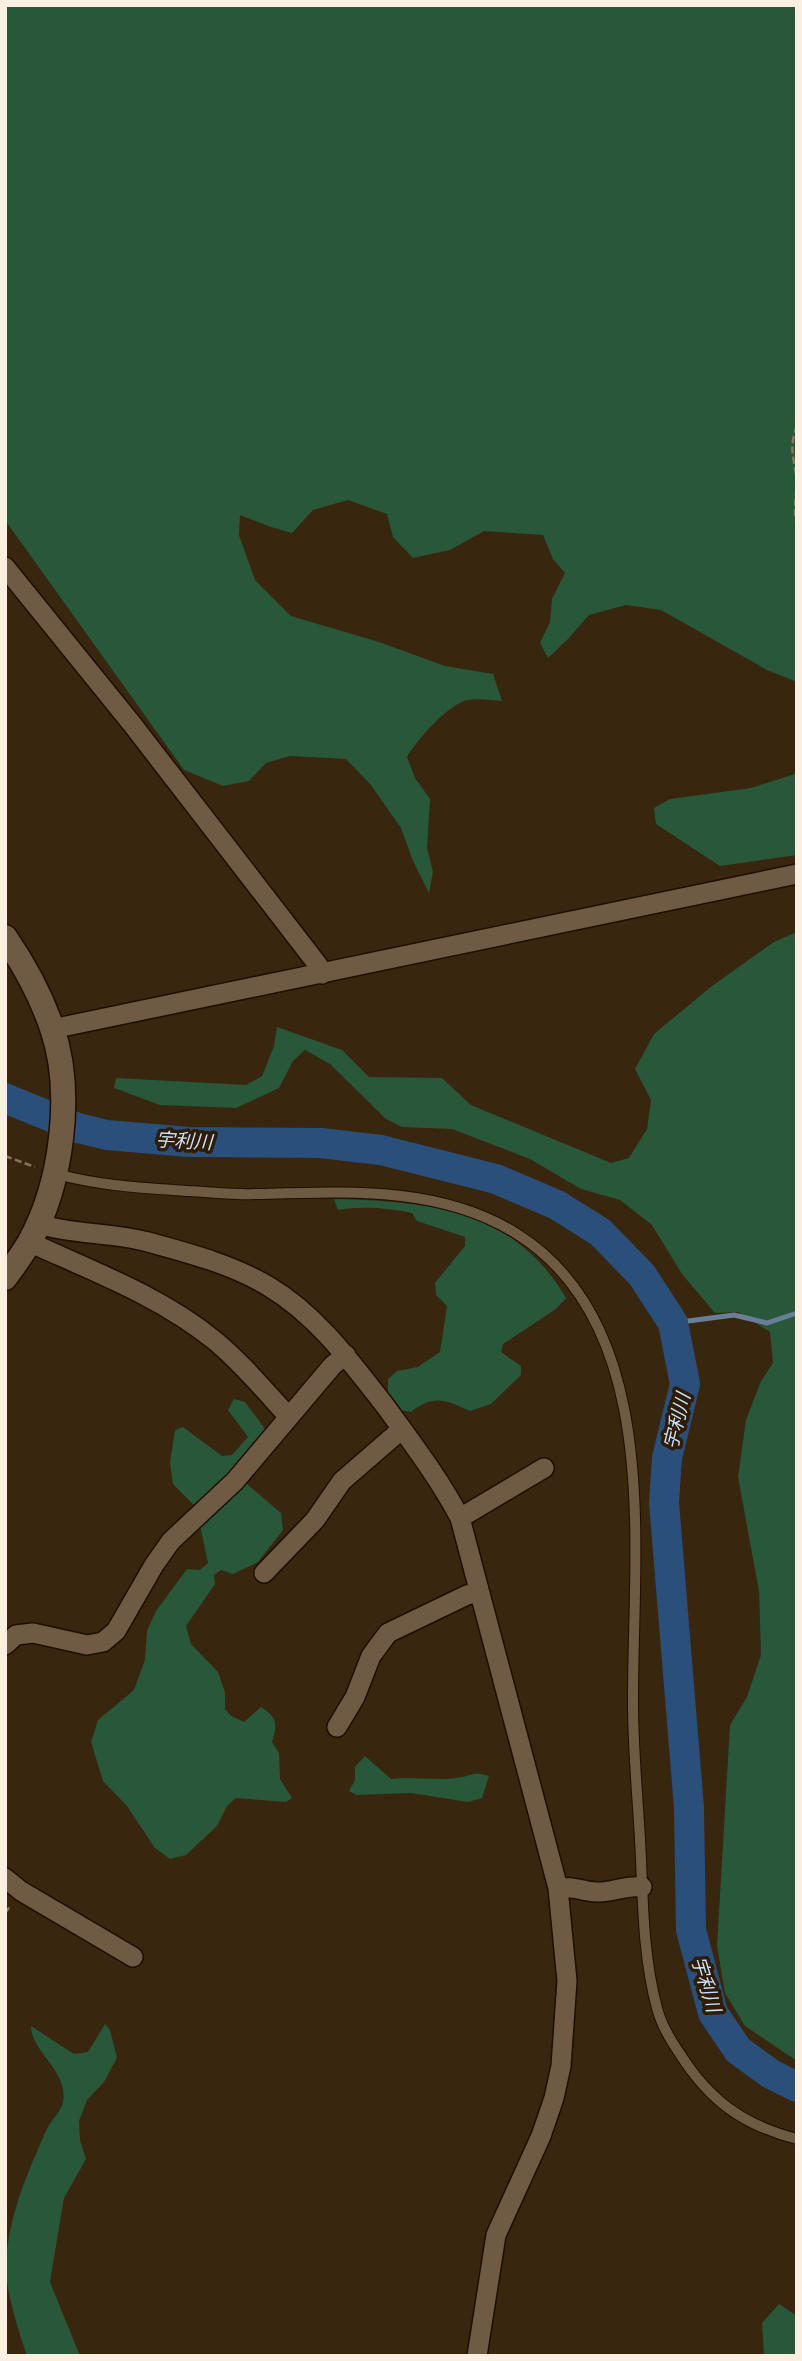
<svg xmlns="http://www.w3.org/2000/svg" width="802" height="2361" font-family="Lato,'Noto Sans JP',sans-serif">
<style>
.green{fill:#285739}
.lines{fill:none;stroke-linecap:round;stroke-linejoin:round}
.stream{stroke:#697f99;stroke-width:5}
.river{stroke:#2a4f7a;stroke-width:30}
.service-casing{stroke:#1f0e00;stroke-width:12}
.minor-casing{stroke:#1f0e00;stroke-width:22}
.tertiary-casing{stroke:#1f0e00;stroke-width:27}
.path{stroke:#847561;stroke-width:2.5;stroke-dasharray:7 3.5;stroke-linecap:butt}
.service{stroke:#6f5b43;stroke-width:10}
.minor{stroke:#6f5b43;stroke-width:19}
.tertiary{stroke:#6f5b43;stroke-width:24}
.labels{text-anchor:middle;dominant-baseline:central;stroke-width:7;stroke-linejoin:round;paint-order:stroke}
.water-label{font-size:19px;font-style:italic;fill:#cae1fd;stroke:#2e1c05}
</style>
<rect width="100%" height="100%" fill="#38260f"/>
<path class="green" d="M5,5H797V682L767,670L661,610L626,605L589,615L568,639L548,658L540,643L550,622L552,599L565,573L553,559L543,535L484,531L450,550L413,558L393,537L387,514L348,500L313,510L292,533L271,527L240,515L239,535L255,580L291,616L379,642L445,666L493,674L502,701C492,700 478,698 468,700C448,704 417,740 407,757L415,778L430,799L427,848L433,872L429,893L413,861L401,828L371,785L346,759L290,756L266,763L249,781L223,786L184,770L5,520Z
M797,771V855L720,866L656,824L654,808L670,799L751,788L795,774Z
M797,932V2061L745,2026L725,1993L717,1946L730,1725L747,1697L761,1655L759,1591L738,1477L746,1420L761,1381L773,1363L770,1332L738,1312L715,1313L682,1274L652,1225L620,1200L581,1189L530,1159L452,1129L402,1127L386,1119L330,1064L305,1050L293,1061L279,1088L236,1108L160,1105L114,1088L116,1078L246,1085L262,1076L274,1046L277,1027L342,1050L369,1077L442,1078L471,1105L611,1163L629,1158L647,1129L651,1100L635,1069L654,1034L712,986L774,942Z
M334,1199C427,1201 514,1209 566,1298L556,1309L503,1344L501,1352L521,1366V1375L491,1404L470,1411C445,1400 434,1394 411,1412L400,1410L388,1393V1379L397,1371L418,1367L440,1352L447,1306L436,1295L435,1283L465,1246V1237L417,1221L412,1213C388,1208 362,1206 338,1210Z
M234,1399L245,1402L266,1430L239,1470L247,1484L281,1513L283,1530L258,1562L233,1574L221,1570L214,1575L215,1584L186,1626L191,1644L218,1672L225,1692V1709L231,1716L244,1722L261,1707C277,1717 278,1724 272,1742L279,1753L280,1779L292,1798L286,1802L236,1798L227,1806L217,1826L186,1855L170,1859L155,1848L127,1806L103,1781L91,1742L98,1720L134,1690L145,1660L147,1631L156,1611L187,1569L200,1570L208,1563L196,1507L173,1484L170,1463L175,1430L183,1427L222,1456L232,1455L248,1437L228,1410Z
M365,1756L391,1779C413,1776 435,1781 457,1778C473,1776 471,1771 489,1776L482,1798L468,1802L411,1793L356,1795L349,1791L355,1780V1767Z
M105,2024L110,2030L117,2058L104,2082L87,2100L79,2121L80,2140L86,2159L64,2198L50,2282L80,2356H27C19,2332 4,2287 6,2262C8,2225 21,2188 36,2154C40,2144 44,2134 49,2125C54,2118 61,2110 63,2102C69,2071 31,2052 31,2026L74,2054L88,2052Z
M779,2304L797,2316V2356H764L762,2323Z"/>
<g class="lines">
<path class="stream" d="M673,1323L734,1315L767,1323L797,1313"/>
<path class="river" d="M5,1098L78,1128L107,1135L189,1142L321,1143L381,1150L496,1179L557,1205L600,1232L642,1275L673,1323L685,1384L667,1458L664,1502L689,1808L691,1930L713,2013L738,2050L771,2074L797,2087"/>
<g class="service-casing">
<path id="service" d="M57,1174C100,1186 145,1188 189,1191C211,1192 234,1195 256,1194C344,1192 440,1185 517,1234C665,1327 632,1554 633,1704C633,1756 639,1808 641,1860C643,1909 644,1960 657,2008C661,2024 671,2041 680,2054C710,2101 743,2125 797,2139"/>
</g>
<g class="minor-casing">
<path id="minor" d="M5,567L132,724L318,965L322,974
M52,1029L797,874
M38,1224C74,1235 112,1232 148,1242C188,1253 231,1264 268,1286C317,1315 351,1362 386,1407C412,1443 439,1478 460,1518L558,1888L567,1981L561,2066L554,2098L541,2136L496,2235L477,2356
M29,1242C92,1271 160,1296 214,1340C241,1362 265,1391 289,1417
M460,1518L544,1468
M264,1573L315,1520L342,1481L402,1429
M5,1645L16,1635L33,1633L87,1645L103,1642L116,1631L154,1565L171,1541L235,1481L333,1365L346,1355
M337,1727L355,1697L371,1656L388,1633L467,1595L479,1592
M5,1878L21,1891L133,1957
M558,1888C572,1885 583,1892 597,1892C612,1893 624,1885 642,1887"/>
</g>
<g class="tertiary-casing">
<path id="tertiary" d="M5,937C25,966 41,996 52,1028C74,1092 62,1184 29,1243C22,1255 13,1267 5,1278"/>
</g>
<path class="path" d="M797,426C789,447 793,454 796,475C798,493 792,508 797,525
M5,1156L35,1167
M5,1913L11,1905"/>
<use href="#service" class="service"/>
<use href="#minor" class="minor"/>
<use href="#tertiary" class="tertiary"/>
</g>
<g class="labels">
<g class="water-label">
<text transform="translate(184 1140) rotate(3)">宇利川</text>
<text transform="translate(676 1421) rotate(-76)">宇利川</text>
<text transform="translate(707 1984) rotate(73)">宇利川</text>
</g>
</g>
<rect width="802" height="2361" fill="none" stroke="#fbefe1" stroke-width="14"/>
</svg>
